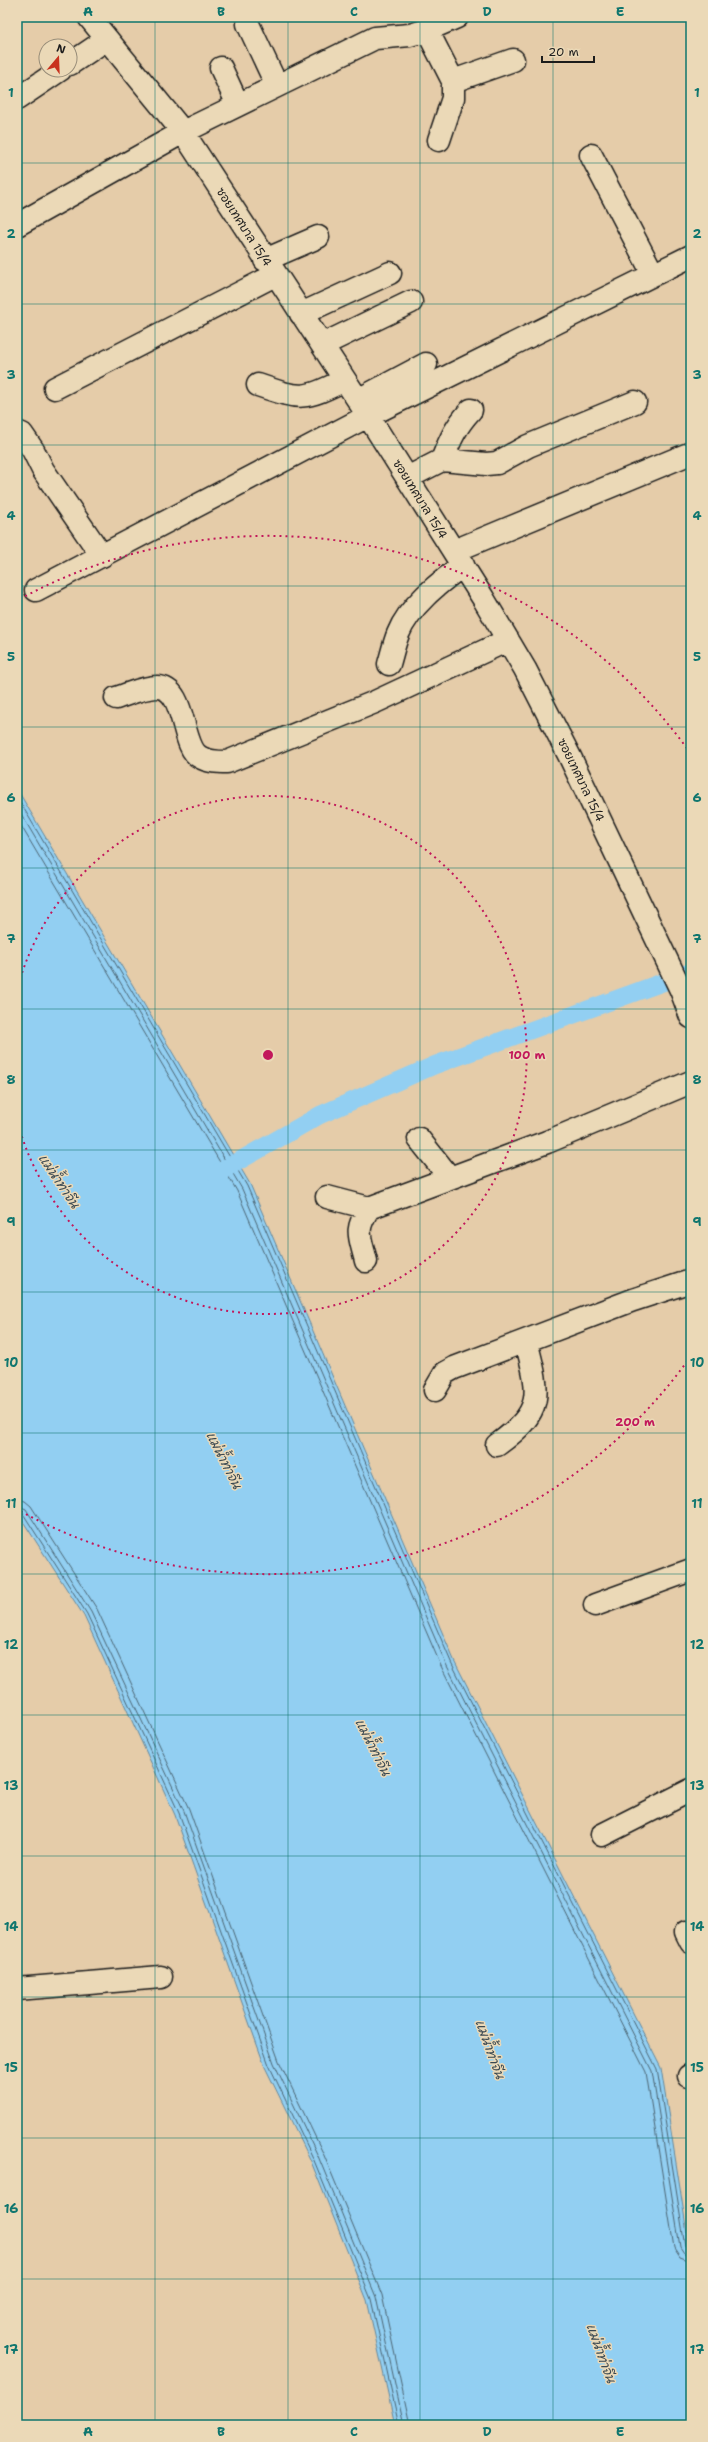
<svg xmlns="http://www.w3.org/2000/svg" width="708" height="2442" font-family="'Shantell Sans','Playpen Sans Thai',sans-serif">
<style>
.water{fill:#92cff2;stroke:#63879c}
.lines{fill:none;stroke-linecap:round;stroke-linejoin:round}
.shore{stroke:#4b6472;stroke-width:1}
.canal{stroke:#92cff2;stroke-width:18}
.minor-casing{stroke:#1c1c1c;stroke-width:25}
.minor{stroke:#ebd9b7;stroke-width:22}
.grid{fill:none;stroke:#0f766e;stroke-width:1;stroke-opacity:0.55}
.ring{fill:none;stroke:#c2185b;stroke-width:2;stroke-dasharray:2 4}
.labels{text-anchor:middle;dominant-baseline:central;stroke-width:3;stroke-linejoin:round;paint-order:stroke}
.street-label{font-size:12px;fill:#1c1c1c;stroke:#ebd9b7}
.water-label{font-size:13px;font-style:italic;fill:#3a4952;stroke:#ebd9b7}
.centre{fill:#c2185b;stroke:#ebd9b7;stroke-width:2}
.ring-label{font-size:12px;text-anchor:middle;font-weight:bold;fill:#c2185b;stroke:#ebd9b7;stroke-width:3;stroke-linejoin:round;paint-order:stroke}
.neatline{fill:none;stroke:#0f766e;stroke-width:1.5}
.grid-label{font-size:13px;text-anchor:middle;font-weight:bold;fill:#0f766e}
</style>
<rect width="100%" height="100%" fill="#e5cca9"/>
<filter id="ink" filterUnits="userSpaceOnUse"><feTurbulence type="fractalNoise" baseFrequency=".025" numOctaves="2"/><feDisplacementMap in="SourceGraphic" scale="8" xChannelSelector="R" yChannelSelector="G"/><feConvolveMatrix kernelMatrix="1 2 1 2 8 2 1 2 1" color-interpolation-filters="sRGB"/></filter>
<g filter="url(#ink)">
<path class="water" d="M17,789L250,1184L454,1660L661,2068L691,2258V2425H395L367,2300L310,2159L265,2067L175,1815L84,1616L17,1512Z"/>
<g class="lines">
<path class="shore" d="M17,797L247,1186L451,1662L657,2069L685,2246L691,2250
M17,807L242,1189L446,1664L652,2071L680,2247L684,2253L691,2255
M17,819L237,1191L441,1666L646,2072L674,2248L680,2257L691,2261
M17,1499L25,1501L31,1506L97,1609L189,1809L279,2061L323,2153L382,2295L410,2425
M17,1505L26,1509L91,1612L184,1811L274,2063L318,2156L376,2297L404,2425
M17,1510L22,1512L87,1614L179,1813L269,2065L313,2158L371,2299L399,2425"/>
<path class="canal" d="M216,1174L320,1115L435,1065L691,972"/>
<g class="minor-casing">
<path id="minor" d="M89,17L183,132L358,400L483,598L525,669L570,757L681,990L691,1017
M248,24L277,86
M427,30L453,81V98L439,140
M70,64L107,39
M221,68L238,105
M453,81L513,60
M17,99L60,70
M591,155L653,274
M17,225L183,132L375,38L410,35L427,30L457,17
M265,260L318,237
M301,314L390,273
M322,345L411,302
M258,385C302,400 303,400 345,380
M55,388L275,275
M358,400L426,364
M17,432L22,434L33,450L43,470L102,556
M442,460C450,440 456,426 471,410
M407,478L442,460L486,464L497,463L528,446L635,402
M454,551L691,453
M36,590L368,416L691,256
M389,664C392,654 394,644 398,634C409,606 439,583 463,565
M116,698C129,694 143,687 157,687C187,687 180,747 200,757C208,762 218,762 227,762L375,702L508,640
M419,1139L450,1178
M327,1197L369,1208L547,1142L691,1082
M366,1261C360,1236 354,1231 369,1208
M435,1390L445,1373L454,1368L633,1300L691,1281
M497,1445C545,1410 540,1395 526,1341
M595,1605L691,1570
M602,1835L691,1790
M686,1932L691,1942
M17,1989L161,1977
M689,2076L691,2075"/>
</g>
<use href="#minor" class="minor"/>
</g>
</g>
<path class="grid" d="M155,17V2425M288,17V2425M420,17V2425M553,17V2425M17,163H691M17,304H691M17,445H691M17,586H691M17,727H691M17,868H691M17,1009H691M17,1150H691M17,1292H691M17,1433H691M17,1574H691M17,1715H691M17,1856H691M17,1997H691M17,2138H691M17,2279H691"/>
<g class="ring">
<path d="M17 990A259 259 0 1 1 17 1120"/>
<path d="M691 1356A519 519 0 0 1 20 1511M20 599A519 519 0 0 1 691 754"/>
</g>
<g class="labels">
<g class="street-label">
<text transform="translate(244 227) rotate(57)">ซอยเทศบาล 15/4</text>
<text transform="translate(420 499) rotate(58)">ซอยเทศบาล 15/4</text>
<text transform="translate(581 780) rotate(64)">ซอยเทศบาล 15/4</text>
</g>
<g class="water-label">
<text transform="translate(59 1181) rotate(56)">แม่น้ำท่าจีน</text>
<text transform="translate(224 1460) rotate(63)">แม่น้ำท่าจีน</text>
<text transform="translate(373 1747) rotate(63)">แม่น้ำท่าจีน</text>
<text transform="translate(490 2049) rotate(70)">แม่น้ำท่าจีน</text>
<text transform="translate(601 2353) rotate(70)">แม่น้ำท่าจีน</text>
</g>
</g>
<circle cx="268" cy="1055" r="6" class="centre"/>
<g class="ring-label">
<text x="527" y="1059">100 m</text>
<text x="635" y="1426">200 m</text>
</g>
<rect width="708" height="2442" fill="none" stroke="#ebd9b7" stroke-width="44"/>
<g transform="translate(58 58) rotate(19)"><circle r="19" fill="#ebd9b7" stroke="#988d79"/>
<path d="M0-3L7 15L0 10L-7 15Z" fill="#c8321e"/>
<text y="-6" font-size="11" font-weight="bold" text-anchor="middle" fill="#1c1c1c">N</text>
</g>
<path d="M542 56v6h52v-6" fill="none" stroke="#1c1c1c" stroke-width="2"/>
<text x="548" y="56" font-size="12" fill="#1c1c1c" stroke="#ebd9b7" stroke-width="3" paint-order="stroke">20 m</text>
<rect x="22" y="22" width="664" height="2398" class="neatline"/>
<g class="grid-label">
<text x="88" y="16">A</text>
<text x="221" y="16">B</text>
<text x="354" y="16">C</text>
<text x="487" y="16">D</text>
<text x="620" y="16">E</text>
<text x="11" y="97">1</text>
<text x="697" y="97">1</text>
<text x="11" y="238">2</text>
<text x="697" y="238">2</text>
<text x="11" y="379">3</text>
<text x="697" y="379">3</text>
<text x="11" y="520">4</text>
<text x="697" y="520">4</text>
<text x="11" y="661">5</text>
<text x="697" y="661">5</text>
<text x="11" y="802">6</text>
<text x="697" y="802">6</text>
<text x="11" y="943">7</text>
<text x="697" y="943">7</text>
<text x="11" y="1084">8</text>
<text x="697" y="1084">8</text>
<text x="11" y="1226">9</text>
<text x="697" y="1226">9</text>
<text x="11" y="1367">10</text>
<text x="697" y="1367">10</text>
<text x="11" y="1508">11</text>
<text x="697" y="1508">11</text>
<text x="11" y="1649">12</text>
<text x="697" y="1649">12</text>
<text x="11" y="1790">13</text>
<text x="697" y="1790">13</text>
<text x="11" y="1931">14</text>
<text x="697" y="1931">14</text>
<text x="11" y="2072">15</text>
<text x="697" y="2072">15</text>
<text x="11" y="2213">16</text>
<text x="697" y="2213">16</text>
<text x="11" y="2354">17</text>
<text x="697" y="2354">17</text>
<text x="88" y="2436">A</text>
<text x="221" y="2436">B</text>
<text x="354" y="2436">C</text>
<text x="487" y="2436">D</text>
<text x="620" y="2436">E</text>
</g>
</svg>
